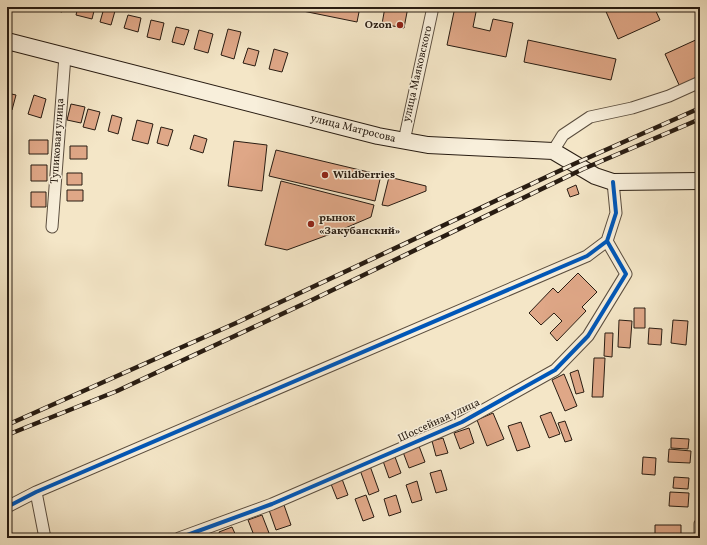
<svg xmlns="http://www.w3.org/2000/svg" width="707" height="545" font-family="Vollkorn,serif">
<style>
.building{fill:#dfa787;stroke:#281c12}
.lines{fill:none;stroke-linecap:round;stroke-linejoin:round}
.street-casing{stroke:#5b4e3f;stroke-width:13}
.secondary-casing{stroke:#281c12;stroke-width:18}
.street{stroke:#f8efdb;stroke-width:11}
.secondary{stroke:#f8efdb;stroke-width:16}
.rail-casing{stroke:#281c12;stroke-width:4.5}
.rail{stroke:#f8efdb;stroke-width:3;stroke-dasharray:9;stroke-linecap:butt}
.cycleway-casing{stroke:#f8efdb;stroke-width:6}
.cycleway{stroke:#0057b8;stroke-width:4}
.poi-dot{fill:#8f2418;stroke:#f8efdb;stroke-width:1.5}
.labels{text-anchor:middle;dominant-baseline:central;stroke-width:3;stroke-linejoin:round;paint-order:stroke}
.poi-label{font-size:11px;font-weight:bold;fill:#281c12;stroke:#f8efdb;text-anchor:start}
.street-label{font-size:11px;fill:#281c12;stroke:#f8efdb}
</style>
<rect width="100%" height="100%" fill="#f4e6c7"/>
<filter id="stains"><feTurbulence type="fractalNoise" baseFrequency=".005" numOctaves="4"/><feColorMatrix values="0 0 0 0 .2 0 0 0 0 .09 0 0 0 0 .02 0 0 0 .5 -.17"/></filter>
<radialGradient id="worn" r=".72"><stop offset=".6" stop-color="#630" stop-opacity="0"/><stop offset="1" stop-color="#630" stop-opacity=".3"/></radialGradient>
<path class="building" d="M51,7H63L62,12L51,9Z
M78,7H95L92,19L76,15Z
M293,7H360L357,22L293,9Z
M385,7H408L404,28L382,24Z
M455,7H477L473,27L490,31L493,19L513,23L506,57L447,45Z
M604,7H654L660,20L618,39Z
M104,8L115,11L111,25L100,22Z
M128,15L141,18L138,32L124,28Z
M151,20L164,23L160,40L147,37Z
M176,27L189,30L184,45L172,42Z
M228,29L241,32L234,59L221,55Z
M199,30L213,34L208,53L194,49Z
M700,38V78L680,87L665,54Z
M528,40L616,59L611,80L524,62Z
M248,48L259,51L255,66L243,63Z
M274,49L288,53L282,72L269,69Z
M7,93L16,95L12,110L7,108Z
M34,95L46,99L41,118L28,114Z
M71,104L85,107L81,123L67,120Z
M88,109L100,112L95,130L83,127Z
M112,115L122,118L118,134L108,131Z
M137,120L153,124L148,144L132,140Z
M161,127L173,130L168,146L157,143Z
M194,135L207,139L203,153L190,149Z
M29,140H48V154H29Z
M234,141L267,145L262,191L228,186Z
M70,146H87V159H70Z
M276,150L381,175L375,201L269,176Z
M31,165H47V181H31Z
M67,173H82V185H67Z
M389,177L426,186V191L388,206L382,205Z
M281,181L374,205L371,217L336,232L287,250L265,245Z
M576,185L579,194L570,197L567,189Z
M67,190H83V201H67Z
M31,192H46V207H31Z
M578,273L597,292L582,307L586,311L557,341L550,333L562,321L554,313L541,325L529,313L553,288L558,293Z
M634,308H645V328H634Z
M619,320L632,321L630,348L618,347Z
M673,320L688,321L686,345L671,343Z
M649,328L662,329L661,345L648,344Z
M605,333H613L612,357L604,356Z
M594,358H605L603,397H592Z
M578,370L584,392L576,394L570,373Z
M564,374L577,406L565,411L552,380Z
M551,412L560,434L549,438L540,416Z
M493,413L504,439L487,446L477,420Z
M565,421L572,440L565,442L558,423Z
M521,422L530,447L517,451L508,426Z
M469,428L474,443L460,449L454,433Z
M443,438L448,453L436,456L432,441Z
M671,438L689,439L688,449L671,448Z
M419,446L425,462L409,468L403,452Z
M669,449L691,451L690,463L668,462Z
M395,457L401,473L389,478L383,461Z
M643,457L656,458L655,475L642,474Z
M370,466L379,491L369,495L360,470Z
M441,470L447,490L436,493L430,473Z
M674,477L689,478L688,489L673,488Z
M342,479L348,495L337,499L331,484Z
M417,481L422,500L412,503L406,485Z
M670,492L689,493L688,507L669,506Z
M366,495L374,517L363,521L355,499Z
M396,495L401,512L389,516L384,499Z
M284,505L291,525L276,530L269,510Z
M262,515L269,533L255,538L248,520Z
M655,525H681V536L655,535Z
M232,527L237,538H221L219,532Z"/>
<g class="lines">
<g class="street-casing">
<path id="street" d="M404,141L433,7
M553,151L563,135L590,117L632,108L669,96L700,82
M52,227L65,56
M36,492L45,538
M7,507L36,492L587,256L607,241L616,213L613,182
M179,538L272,504L462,422L555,370L588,336L626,274L607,241
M700,538V524"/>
</g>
<g class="secondary-casing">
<path id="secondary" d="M7,41L378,136L428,145L553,151L595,176L613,182L700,181"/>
</g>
<use href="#street" class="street"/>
<use href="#secondary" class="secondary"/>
<g class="rail-casing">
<path id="rail" d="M7,425L236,323L574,164L700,108
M7,435L117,391L314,299L583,169L700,119"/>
</g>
<use href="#rail" class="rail"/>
<g class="cycleway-casing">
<path id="cycleway" d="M7,507L36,492L587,256L607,241L616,213L613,182
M179,538L272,504L462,422L555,370L588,336L626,274L607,241"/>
</g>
<use href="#cycleway" class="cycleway"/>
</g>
<g class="poi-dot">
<circle cx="400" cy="25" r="4"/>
<circle cx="325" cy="175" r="4"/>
<circle cx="311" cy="224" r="4"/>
</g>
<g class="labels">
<g class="poi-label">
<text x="392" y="25" text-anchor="end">Ozon</text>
<text x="333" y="175">Wildberries</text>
<text x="319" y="218">рынок<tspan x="319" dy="13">«Закубанский»</tspan></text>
</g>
<g class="street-label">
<text transform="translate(418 74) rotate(-77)">улица Маяковского</text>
<text transform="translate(353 129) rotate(14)">улица Матросова</text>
<text transform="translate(58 141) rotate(-86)">Тупиковая улица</text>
<text transform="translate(439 421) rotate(-25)">Шоссейная улица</text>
</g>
</g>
<rect width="707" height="545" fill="none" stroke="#f4e6c7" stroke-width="24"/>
<rect x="8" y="8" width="691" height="529" fill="none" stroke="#281c12" stroke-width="2"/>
<rect x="12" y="12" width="683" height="521" fill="none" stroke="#281c12"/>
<rect width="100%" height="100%" filter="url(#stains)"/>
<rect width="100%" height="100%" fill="url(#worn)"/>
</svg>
